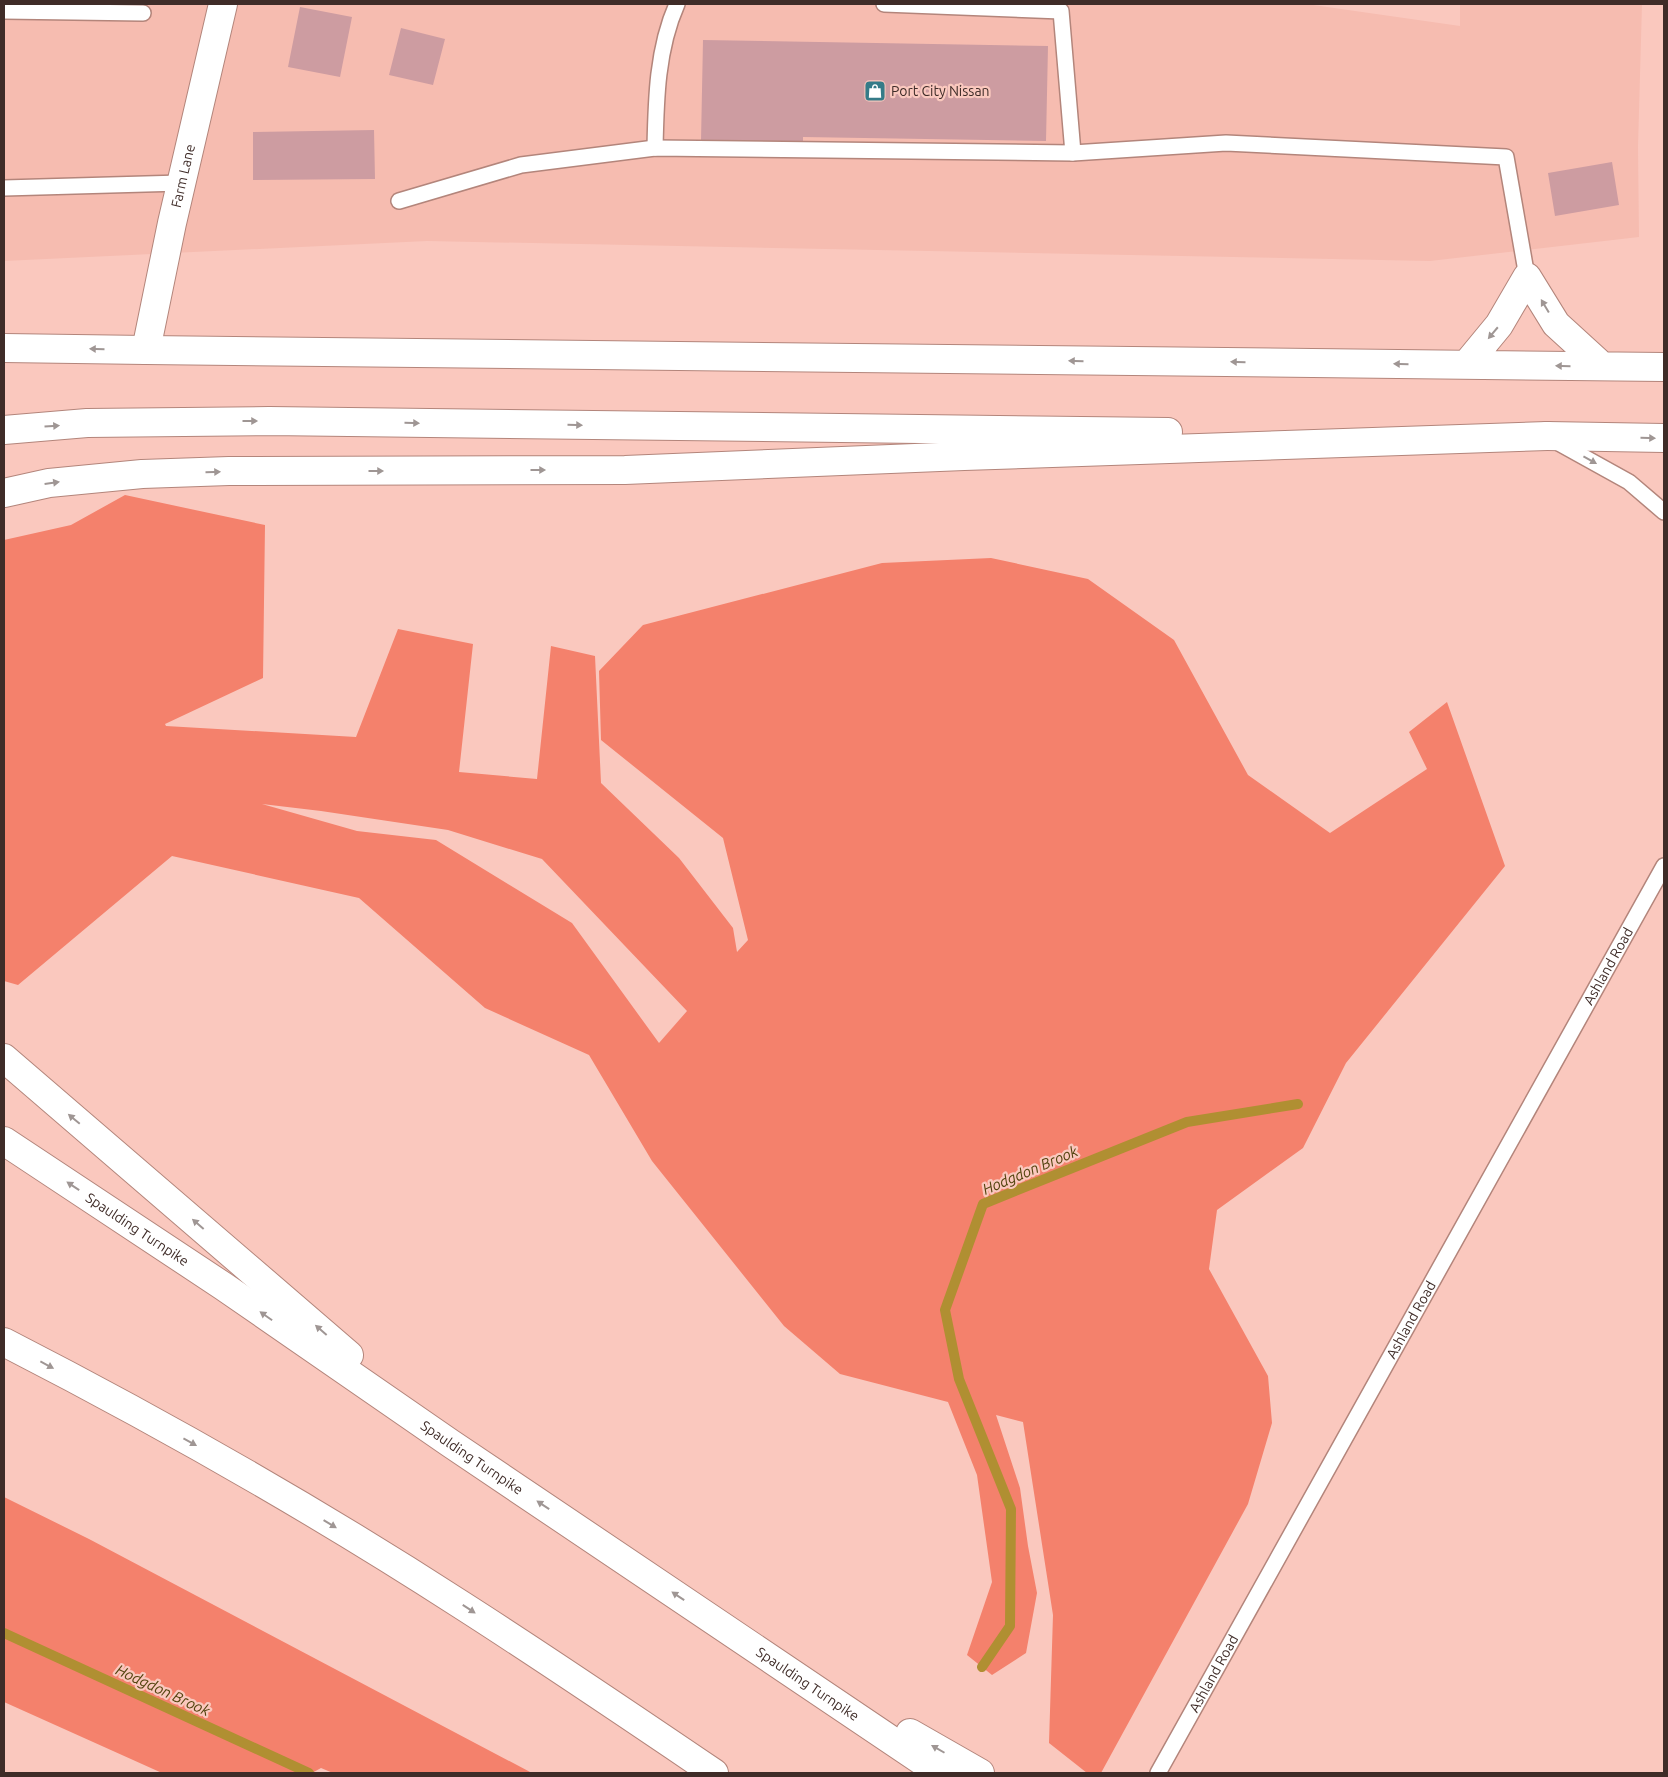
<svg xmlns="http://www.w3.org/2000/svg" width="1668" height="1777" font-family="Ubuntu,sans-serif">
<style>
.built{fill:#f6bcb0}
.green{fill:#f4816c;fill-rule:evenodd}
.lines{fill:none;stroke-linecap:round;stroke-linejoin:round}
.stream{stroke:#b08f32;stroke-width:10}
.building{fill:#cd9ca1}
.service-casing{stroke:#b3857b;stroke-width:18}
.minor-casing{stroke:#b3857b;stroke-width:30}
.trunk-casing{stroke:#b3857b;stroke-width:30}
.motorway-casing{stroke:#b3857b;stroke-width:30}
.service{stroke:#fff;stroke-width:15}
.minor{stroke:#fff;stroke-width:28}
.trunk{stroke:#fff;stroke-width:28}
.motorway{stroke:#fff;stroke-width:28}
.oneway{fill:#9f9694}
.labels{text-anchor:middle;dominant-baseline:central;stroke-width:4.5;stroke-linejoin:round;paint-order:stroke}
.poi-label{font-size:14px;fill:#3f2c28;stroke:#fac8be;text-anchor:start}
.street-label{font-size:14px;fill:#3f2c28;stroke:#fac8be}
.water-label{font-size:15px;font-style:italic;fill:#52430e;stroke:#fac8be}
</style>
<rect width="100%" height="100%" fill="#fac8be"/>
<path class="built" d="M4,4H1306L1460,26V4H1642L1638,147L1639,237L1430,261L427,241L4,261Z"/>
<path class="green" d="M125,495L265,525L263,678L165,724L166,726L356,737L398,629L473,644L459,772L537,779L551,646L595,656L601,783L679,858L733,928L737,952L748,940L723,838L601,740L599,671L643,625L882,563L991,558L1088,579L1174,640L1248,775L1330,833L1427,769L1409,732L1447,702L1505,866L1346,1063L1303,1148L1217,1210L1209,1269L1268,1376L1272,1423L1248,1504L1101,1773H1087L1049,1743L1053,1615L1023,1422L996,1415L1020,1488L1028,1546L1037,1593L1026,1653L992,1675L967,1655L992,1582L977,1475L948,1402L840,1374L784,1326L652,1161L589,1055L485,1008L359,898L172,856L18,985L4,981V540L71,525ZM262,804L321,811L448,830L542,859L687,1011L659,1043L572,923L436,840L357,831Z
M4,1497L89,1539L532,1773H333L321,1768L312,1773H162L4,1702Z"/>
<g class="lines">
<path class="stream" d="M4,1633L309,1773
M982,1667L1010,1626L1011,1509L959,1379L945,1310L983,1204L1187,1122L1298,1104"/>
</g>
<path class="building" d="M300,7L352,17L340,77L288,67Z
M401,28L445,39L433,85L389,75Z
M703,40L1048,46L1046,141L803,137V142L701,141Z
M374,130L375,179L253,180V132Z
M1612,162L1619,205L1555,216L1548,173Z"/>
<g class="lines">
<g class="service-casing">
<g id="service">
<path d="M4,11L143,13"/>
<path d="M655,148C656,99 657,49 677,4"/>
<path d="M1073,153L1226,143L1506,157L1527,277"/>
<path d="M4,188L181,183"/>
<path d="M399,201L521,165L655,148L1073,153L1061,11L884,4"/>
<path d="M1555,441L1629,482L1664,512"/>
<path id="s1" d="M1158,1773L1664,866"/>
</g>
</g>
<g class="minor-casing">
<g id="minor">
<path id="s2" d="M146,350L172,223L223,4"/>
</g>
</g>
<g class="trunk-casing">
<path id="trunk" d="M146,350L1664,367
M1466,365L1499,325L1527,277L1556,324L1602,366
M1547,436L1664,438"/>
</g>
<g class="motorway-casing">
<g id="motorway">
<path d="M4,348L146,350"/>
<path d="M4,430L87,423L269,421L1168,432"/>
<path d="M4,493L49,483L142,474L229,471L625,470L964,456L1547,436"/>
<path d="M4,1058L349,1355"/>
<path id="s3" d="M4,1141L223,1286L450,1443L940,1773"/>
<path d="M4,1342C160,1422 313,1509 460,1604C546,1659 630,1716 714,1773"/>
<path d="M910,1733L980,1773"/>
</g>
</g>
<use href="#service" class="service"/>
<use href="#minor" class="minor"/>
<use href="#trunk" class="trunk"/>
<use href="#motorway" class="motorway"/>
</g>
<defs><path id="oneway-solid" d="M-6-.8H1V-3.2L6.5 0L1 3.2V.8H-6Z" transform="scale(1.25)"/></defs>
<g class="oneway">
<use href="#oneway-solid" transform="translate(1545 306) rotate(-121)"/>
<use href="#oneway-solid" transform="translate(1493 333) rotate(130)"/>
<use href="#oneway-solid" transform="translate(97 349) rotate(-179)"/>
<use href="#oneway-solid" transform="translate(1076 361) rotate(-179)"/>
<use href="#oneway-solid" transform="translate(1238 362) rotate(-179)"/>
<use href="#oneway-solid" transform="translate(1401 364) rotate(-179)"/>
<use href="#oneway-solid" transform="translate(1563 366) rotate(-179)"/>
<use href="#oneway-solid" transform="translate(250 421)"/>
<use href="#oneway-solid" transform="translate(412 423) rotate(1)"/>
<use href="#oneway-solid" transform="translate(575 425) rotate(1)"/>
<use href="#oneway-solid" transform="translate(52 426) rotate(-4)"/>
<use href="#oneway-solid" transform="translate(1648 438) rotate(1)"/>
<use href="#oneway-solid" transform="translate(1590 460) rotate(29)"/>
<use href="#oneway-solid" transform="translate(538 470)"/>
<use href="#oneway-solid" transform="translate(376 471)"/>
<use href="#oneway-solid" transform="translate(213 472) rotate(-2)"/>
<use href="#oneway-solid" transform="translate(52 483) rotate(-8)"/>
<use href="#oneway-solid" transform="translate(74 1119) rotate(-140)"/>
<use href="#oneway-solid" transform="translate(73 1186) rotate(-146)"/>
<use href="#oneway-solid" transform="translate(198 1224) rotate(-139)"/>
<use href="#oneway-solid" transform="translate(266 1316) rotate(-145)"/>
<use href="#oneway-solid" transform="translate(321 1330) rotate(-139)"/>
<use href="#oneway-solid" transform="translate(47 1365) rotate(28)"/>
<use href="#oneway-solid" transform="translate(190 1442) rotate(29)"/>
<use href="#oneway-solid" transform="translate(543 1505) rotate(-146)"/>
<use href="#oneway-solid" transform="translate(330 1524) rotate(31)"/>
<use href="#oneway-solid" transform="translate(678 1596) rotate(-146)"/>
<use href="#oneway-solid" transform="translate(469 1609) rotate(33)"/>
<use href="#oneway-solid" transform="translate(938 1749) rotate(-150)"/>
</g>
<defs>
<g id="shop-square" transform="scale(1.125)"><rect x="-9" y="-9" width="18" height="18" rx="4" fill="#357b88" stroke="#fac8be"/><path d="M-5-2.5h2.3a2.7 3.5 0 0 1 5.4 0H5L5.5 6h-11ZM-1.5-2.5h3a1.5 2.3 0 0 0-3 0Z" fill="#fff"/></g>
</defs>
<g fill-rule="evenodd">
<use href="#shop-square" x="875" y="91"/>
</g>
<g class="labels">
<g class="poi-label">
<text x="891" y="91">Port City Nissan</text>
</g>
<g class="street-label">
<text stroke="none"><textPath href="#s2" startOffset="178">Farm Lane</textPath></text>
<text stroke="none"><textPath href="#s1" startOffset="924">Ashland Road</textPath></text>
<text stroke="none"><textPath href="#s3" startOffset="160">Spaulding Turnpike</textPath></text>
<text stroke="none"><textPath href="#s1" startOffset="519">Ashland Road</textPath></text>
<text stroke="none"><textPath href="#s3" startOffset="565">Spaulding Turnpike</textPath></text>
<text stroke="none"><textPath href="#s1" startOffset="114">Ashland Road</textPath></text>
<text stroke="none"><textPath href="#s3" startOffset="970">Spaulding Turnpike</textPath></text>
</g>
<g class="water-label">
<text transform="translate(1030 1170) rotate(-23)">Hodgdon Brook</text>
<text transform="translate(163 1690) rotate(25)">Hodgdon Brook</text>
</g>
</g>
<rect width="1668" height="1777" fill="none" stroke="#3f2c28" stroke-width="10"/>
</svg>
